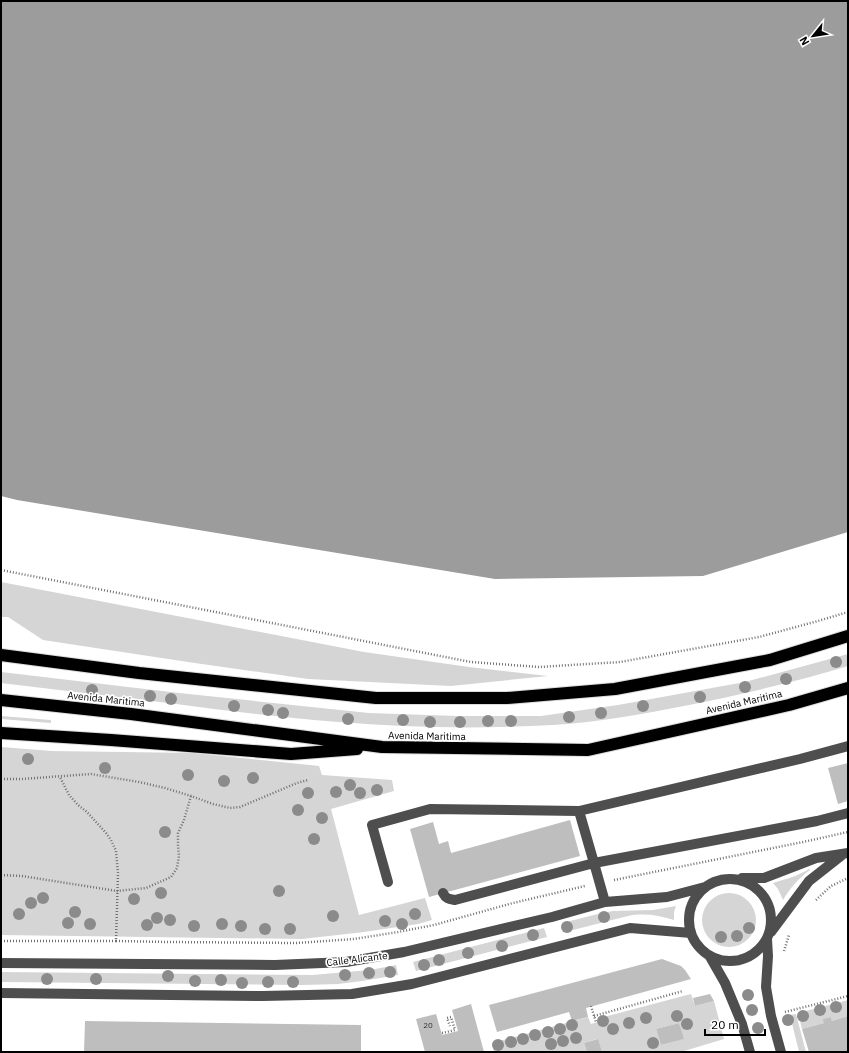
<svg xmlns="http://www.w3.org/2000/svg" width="849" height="1053" font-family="'IBM Plex Sans',sans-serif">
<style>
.green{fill:#d5d5d5;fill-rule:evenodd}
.water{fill:#9c9c9c}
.building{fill:#bebebe}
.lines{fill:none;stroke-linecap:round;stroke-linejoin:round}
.highway-casing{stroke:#dbdbdb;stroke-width:14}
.path{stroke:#707070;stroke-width:2.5;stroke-dasharray:1 2;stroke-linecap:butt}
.minor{stroke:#4e4e4e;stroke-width:10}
.highway{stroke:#000;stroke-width:12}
.tree{fill:#8b8b8b}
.labels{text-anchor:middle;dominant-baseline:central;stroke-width:3.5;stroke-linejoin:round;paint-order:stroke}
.number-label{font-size:8px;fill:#303030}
.street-label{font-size:10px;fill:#000;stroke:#fff}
</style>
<rect width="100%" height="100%" fill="#fff"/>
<path class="green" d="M1,582L364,652L469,667L548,676L451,686L308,679L188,662L43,640L8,617H1Z
M848,654V666C796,682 743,694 689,705C644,714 599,722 553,725C482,729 410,728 338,722C284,718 230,711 176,704C118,697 59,690 1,683V672L179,693L369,713L457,716H541L618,705L745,682Z
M1,716L51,720V723L1,719Z
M1,747L52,751L194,753L319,766L322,775L392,780L394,791L331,809L359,915L425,898L432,920L418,924L364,932L302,939L1,935Z
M809,869L810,870C799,878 790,888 783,900L778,889L773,883C786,879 798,876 809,869Z
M702 920a27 27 0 1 1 54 0a27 27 0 1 1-54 0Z
M676,906L674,912V920C658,915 644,913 628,916L565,932L562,923L602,913L613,911L653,910Z
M544,928L547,937L416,971L413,962Z
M396,965L398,975L362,981L338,984L303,985L1,982V972L312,975L370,970Z
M691,994L695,1006L714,1001L724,1039L681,1052H602L597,1039L584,1043L587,1052H494L492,1043L588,1017L591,1024L601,1021L600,1018ZM679,1023L683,1039L661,1045L656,1029Z
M848,1000V1016L832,1021L831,1017L824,1019V1023L802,1029L798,1013Z
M796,1014L806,1052H799L790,1015Z"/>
<path class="water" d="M1,1H848V532L703,576L495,579L17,500L1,496Z"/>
<path class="building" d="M848,763V801L838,804L828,768Z
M570,820L580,856L429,897L410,829L433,822L439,844L448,841L451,853Z
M662,959L681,966L685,970L691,979L586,1008L588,1017L572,1021L569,1012L497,1032L489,1005Z
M710,994L714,1001L695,1006L693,998Z
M471,1004L484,1052H425L416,1019L436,1014L442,1035L458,1031L452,1010Z
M848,1016V1052H809L802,1029L824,1023L823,1019L831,1017L832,1021Z
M85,1021L361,1025V1052H84Z
M679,1023L684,1039L661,1045L656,1029Z
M598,1039L602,1052H587L584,1043Z"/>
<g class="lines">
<g class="highway-casing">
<path id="highway" d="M1,655L139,673L376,698H507L615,689L770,660L848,636
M1,700L131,714L382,747L588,750L789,705L848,688
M1,733L111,740L291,754L357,749"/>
</g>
<path class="path" d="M1,570L471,662L539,667L620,662L759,637L818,621L848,612
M1,779H22L91,774L139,782L165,788L191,796L213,804L230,808L240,807L297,783L308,780
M1,875L22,876L117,891L146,888L162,881L171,877L177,868L179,856L178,846V833L184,820L191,796
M614,880L803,842L848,832
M816,900L831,886L848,878
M1,941H116L118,873L116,851L111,840L106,833L87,812L78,805L69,795L60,777
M116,941L168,942L297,943L354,939L398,932L434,925L513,903L585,886
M784,951L789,935
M591,1006L596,1022
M785,1012L848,996
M594,1016L683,991
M442,1033L455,1030L451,1017L447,1018L450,1026"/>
<path class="minor" d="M579,811L800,759L848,746
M742,878H764L816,858L848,853
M689 920a41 41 0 1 1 82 0a41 41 0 1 1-82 0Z
M388,882L372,825L430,809L579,811L594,863L817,821L848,813
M443,893C446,899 449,899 455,900L594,863L605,902
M771,932L809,881L842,855
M767,939L768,956L766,987L771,1016L781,1052
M709,955L725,983L742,1024L750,1052
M1,963L275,965L346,962L404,952L552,917L605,902L667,897L705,887
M1,993L263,996L352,994L412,984L630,928L691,933"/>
<use href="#highway" class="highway"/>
</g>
<g class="tree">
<circle cx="836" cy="662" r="6"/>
<circle cx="786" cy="679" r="6"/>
<circle cx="745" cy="687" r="6"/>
<circle cx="92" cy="690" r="6"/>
<circle cx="150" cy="696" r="6"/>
<circle cx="700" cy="697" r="6"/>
<circle cx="171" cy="699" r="6"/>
<circle cx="234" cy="706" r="6"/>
<circle cx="643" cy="706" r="6"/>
<circle cx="268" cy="710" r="6"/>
<circle cx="283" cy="713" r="6"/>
<circle cx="601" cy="713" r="6"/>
<circle cx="569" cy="717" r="6"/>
<circle cx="348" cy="719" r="6"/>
<circle cx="403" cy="720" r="6"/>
<circle cx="488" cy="721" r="6"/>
<circle cx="511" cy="721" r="6"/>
<circle cx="430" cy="722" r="6"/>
<circle cx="460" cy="722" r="6"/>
<circle cx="28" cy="759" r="6"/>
<circle cx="105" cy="768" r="6"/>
<circle cx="188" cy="775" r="6"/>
<circle cx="253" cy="778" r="6"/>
<circle cx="224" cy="781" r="6"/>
<circle cx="350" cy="785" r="6"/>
<circle cx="377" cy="790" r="6"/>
<circle cx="336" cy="792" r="6"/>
<circle cx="308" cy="793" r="6"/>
<circle cx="360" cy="793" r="6"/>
<circle cx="298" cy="810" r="6"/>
<circle cx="322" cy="818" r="6"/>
<circle cx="165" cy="832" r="6"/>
<circle cx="314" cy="839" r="6"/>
<circle cx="279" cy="891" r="6"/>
<circle cx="161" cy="893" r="6"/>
<circle cx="43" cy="898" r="6"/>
<circle cx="134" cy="899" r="6"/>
<circle cx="31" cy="903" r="6"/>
<circle cx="75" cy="912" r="6"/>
<circle cx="19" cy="914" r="6"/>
<circle cx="415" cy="914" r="6"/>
<circle cx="333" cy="916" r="6"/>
<circle cx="604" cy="917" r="6"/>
<circle cx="157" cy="918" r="6"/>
<circle cx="170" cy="920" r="6"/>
<circle cx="385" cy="921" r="6"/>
<circle cx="68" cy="923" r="6"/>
<circle cx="90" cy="924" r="6"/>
<circle cx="222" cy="924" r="6"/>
<circle cx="402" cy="924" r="6"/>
<circle cx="147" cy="925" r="6"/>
<circle cx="194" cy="926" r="6"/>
<circle cx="241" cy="926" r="6"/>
<circle cx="567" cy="927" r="6"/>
<circle cx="749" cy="928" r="6"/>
<circle cx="265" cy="929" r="6"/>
<circle cx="290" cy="929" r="6"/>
<circle cx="533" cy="935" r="6"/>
<circle cx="737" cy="936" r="6"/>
<circle cx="721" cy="937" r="6"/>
<circle cx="502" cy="946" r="6"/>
<circle cx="468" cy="953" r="6"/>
<circle cx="439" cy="960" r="6"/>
<circle cx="424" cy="965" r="6"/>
<circle cx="390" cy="972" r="6"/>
<circle cx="369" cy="973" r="6"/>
<circle cx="345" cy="975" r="6"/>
<circle cx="168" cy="976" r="6"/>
<circle cx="47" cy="979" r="6"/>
<circle cx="96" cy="979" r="6"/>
<circle cx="221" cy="980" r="6"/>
<circle cx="195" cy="981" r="6"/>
<circle cx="268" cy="982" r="6"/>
<circle cx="293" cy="982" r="6"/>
<circle cx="242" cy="983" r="6"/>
<circle cx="748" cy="995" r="6"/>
<circle cx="836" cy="1007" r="6"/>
<circle cx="752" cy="1010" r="6"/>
<circle cx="820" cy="1010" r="6"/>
<circle cx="677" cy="1016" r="6"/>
<circle cx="803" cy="1016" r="6"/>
<circle cx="646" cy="1018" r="6"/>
<circle cx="788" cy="1020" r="6"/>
<circle cx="603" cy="1021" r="6"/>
<circle cx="629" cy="1023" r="6"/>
<circle cx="687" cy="1024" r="6"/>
<circle cx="572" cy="1025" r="6"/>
<circle cx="758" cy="1028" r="6"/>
<circle cx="560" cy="1029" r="6"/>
<circle cx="613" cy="1029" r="6"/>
<circle cx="548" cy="1032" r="6"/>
<circle cx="535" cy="1035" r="6"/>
<circle cx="576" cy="1038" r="6"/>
<circle cx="523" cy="1039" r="6"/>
<circle cx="563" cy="1041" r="6"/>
<circle cx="511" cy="1042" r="6"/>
<circle cx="653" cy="1043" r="6"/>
<circle cx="551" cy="1044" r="6"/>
<circle cx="498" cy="1045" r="6"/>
</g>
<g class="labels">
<g class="number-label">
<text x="428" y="1025">20</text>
</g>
<g class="street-label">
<text transform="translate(106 699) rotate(6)">Avenida Maritima</text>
<text transform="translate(744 702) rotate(-13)">Avenida Maritima</text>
<text transform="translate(427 736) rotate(1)">Avenida Maritima</text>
<text transform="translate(357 959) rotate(-7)">Calle Alicante</text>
</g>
</g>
<rect width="849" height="1053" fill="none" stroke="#000000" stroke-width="4"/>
<g transform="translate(813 36) rotate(240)" stroke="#ffffff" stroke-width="3" paint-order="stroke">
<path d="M0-3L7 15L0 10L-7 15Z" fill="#000000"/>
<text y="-6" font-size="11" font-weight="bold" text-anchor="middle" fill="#000000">N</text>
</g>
<path d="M705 1029v6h60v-6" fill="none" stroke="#000000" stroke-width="2"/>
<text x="711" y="1029" font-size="12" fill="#000000" stroke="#ffffff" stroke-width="3" paint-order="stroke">20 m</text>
</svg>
